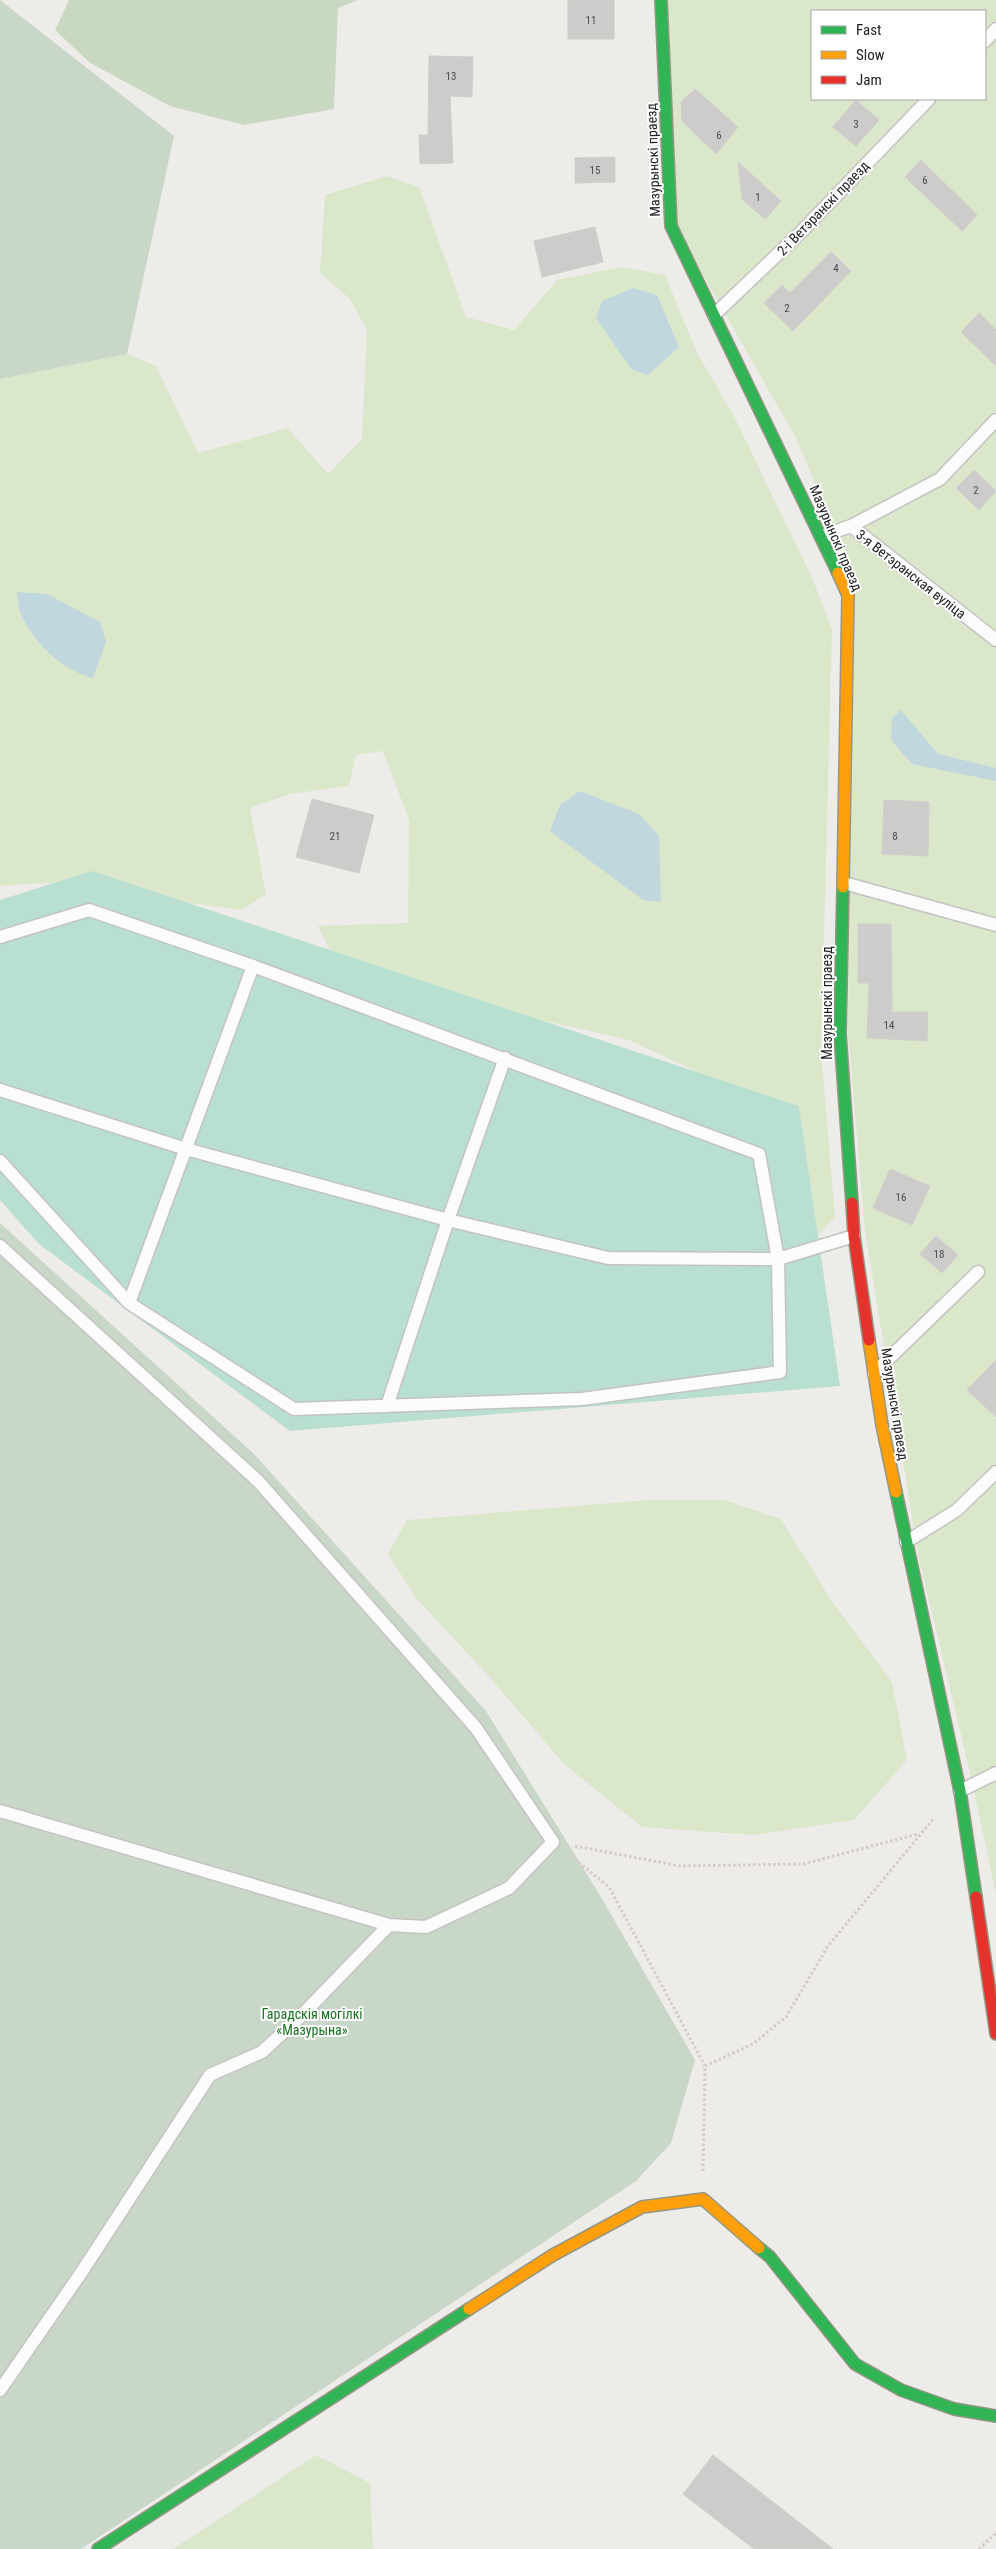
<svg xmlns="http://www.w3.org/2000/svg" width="996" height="2549" font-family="'Roboto Condensed',sans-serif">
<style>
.grass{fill:#dae7cb;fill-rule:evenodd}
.forest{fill:#c9d9c1}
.cemetery{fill:#c9d7c9}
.pitch{fill:#b9dfd0}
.water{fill:#c0d7dd}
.building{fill:#ceccca;stroke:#d0ceca}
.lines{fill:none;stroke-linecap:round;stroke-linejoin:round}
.lane-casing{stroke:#c3c3c1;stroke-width:15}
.fast-casing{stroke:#949683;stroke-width:14}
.slow-casing{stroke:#949683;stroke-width:14}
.jam-casing{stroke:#949683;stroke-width:14}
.path{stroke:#d6cbc9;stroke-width:3;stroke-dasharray:2.5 2.5;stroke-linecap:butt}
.lane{stroke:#fcfcfc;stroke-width:12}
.fast{stroke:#30b455;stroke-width:11}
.slow{stroke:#ff9f0a;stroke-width:11}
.jam{stroke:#e5322d;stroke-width:11}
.labels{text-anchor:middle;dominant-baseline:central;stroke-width:4;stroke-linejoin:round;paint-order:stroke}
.number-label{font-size:11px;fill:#4c4b4a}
.street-label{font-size:14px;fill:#202020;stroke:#fff}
.park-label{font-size:14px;fill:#187321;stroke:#fff}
</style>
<rect width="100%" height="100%" fill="#edece9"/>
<path class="grass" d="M668,0H996V1894L969,1768L919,1559L865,1231L848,1032L853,595L838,538L797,440L675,226ZM812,11H985V99H812Z
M387,176L419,187L466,317L514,330L557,280L621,267L665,275L697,353L734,416L813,580L832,630L821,1051L835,1217L818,1235L799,1106L700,1073L629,1040L342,975L318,926L408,923L409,820L383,751L356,755L349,786L290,794L250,808L266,894L242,910L189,903L146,889L89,880L0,886V379L127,354L156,366L198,453L288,428L328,474L362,439L367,330L350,299L320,273L325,195Z
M648,1500H724L781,1519L831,1600L892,1682L907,1760L854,1820L753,1835L642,1827L564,1764L492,1680L416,1598L388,1554L407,1520Z
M316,2455L370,2483L373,2549H173Z"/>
<path class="forest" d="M69,0H358L338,8L334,109L244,125L170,106L90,63L55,30Z"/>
<path class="cemetery" d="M0,0L174,136L127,354L0,379Z
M0,1223L254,1454L486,1711L598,1892L695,2060L671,2143L636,2181L81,2549H0Z"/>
<path class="pitch" d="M92,871L799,1106L840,1386L290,1431L39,1244L0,1200V900Z"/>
<path class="water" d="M633,288L657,295L679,347L648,375L631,369L596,318L602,301Z
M17,592L47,594L100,622L106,642L93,678C62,671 32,641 20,612C18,606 18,598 17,592Z
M901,710L938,754L996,768V781L912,764L891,740L892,718Z
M580,791L639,814L659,836L661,902L643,900L550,831L560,805Z"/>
<path class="building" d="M568,0H614V39H568Z
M429,56L473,57L472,97L450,96L453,163L420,164L419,135H428Z
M695,89L738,127L716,154L682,121L681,102Z
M856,100L879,120L856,146L833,127Z
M615,157V182L575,183V158Z
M921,160L977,215L962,231L905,177Z
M738,162L781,201L765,219L742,199Z
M595,227L603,262L542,277L534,241Z
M831,252L851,271L793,331L764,303L782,285L790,293Z
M979,313L996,330V366L961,332Z
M974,470L996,491L979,510L956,488Z
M312,799L374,815L359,873L296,857Z
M884,800L929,802L928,856L882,854Z
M858,924H891L892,1012H928L927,1041L867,1038L869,983H858Z
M890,1169L930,1186L912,1225L873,1208Z
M936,1236L958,1255L942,1273L920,1254Z
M996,1360V1417L967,1390Z
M713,2455L833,2549H754L683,2494Z"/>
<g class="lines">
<g class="lane-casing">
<path id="lane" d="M985,41L996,29
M714,315L801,232L929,99
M851,526L940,479L996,420
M822,536L851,526L996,640
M844,883L996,925
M0,937L89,910L253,966L759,1154L778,1259L780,1372L582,1399L294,1409L129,1303L0,1161
M0,1090L186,1149L448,1220L608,1258L778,1259L854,1236
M0,1246L258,1481L476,1728L553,1842L509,1888L426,1927L389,1925L0,1811
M129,1303L253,966
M874,1373L978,1272
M387,1406L448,1220L505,1058
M906,1542L957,1510L996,1472
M960,1791L996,1773
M0,2390L81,2273L210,2075L262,2052L303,2014L389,1925"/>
</g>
<g class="fast-casing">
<path id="fast" d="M661,0L671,226L838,573
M843,887L840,1034L852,1203
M896,1492L960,1791L976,1897
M759,2248L770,2257L855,2364L901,2390L954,2409L996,2416
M98,2549L469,2309"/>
</g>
<g class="slow-casing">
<path id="slow" d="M838,573L848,595L843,887
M869,1340L882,1425L896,1492
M469,2309L553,2255L642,2207L703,2199L759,2248"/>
</g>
<g class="jam-casing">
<path id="jam" d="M852,1203L854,1236L869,1340
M976,1897L996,2034"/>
</g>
<path class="path" d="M575,1846L680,1866L803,1864L918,1834
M571,1856L609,1887L705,2066
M703,2171L705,2066L753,2044L786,2017L828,1946L934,1818
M979,2549L996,2533"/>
<use href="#lane" class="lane"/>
<use href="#fast" class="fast"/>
<use href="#slow" class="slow"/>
<use href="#jam" class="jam"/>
</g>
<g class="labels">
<g class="number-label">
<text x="591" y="20">11</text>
<text x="451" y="76">13</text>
<text x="856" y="124">3</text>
<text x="719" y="135">6</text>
<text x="595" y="170">15</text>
<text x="925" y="180">6</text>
<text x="758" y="197">1</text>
<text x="836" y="268">4</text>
<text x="787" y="308">2</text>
<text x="976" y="490">2</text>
<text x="335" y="836">21</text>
<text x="895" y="836">8</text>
<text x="889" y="1025">14</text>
<text x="901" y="1197">16</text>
<text x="939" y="1254">18</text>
</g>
<g class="street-label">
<text transform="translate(653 160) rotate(-92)">Мазурынскі праезд</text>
<text transform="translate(823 208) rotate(-46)">2-і Ветэранскі праезд</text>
<text transform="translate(836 538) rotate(67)">Мазурынскі праезд</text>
<text transform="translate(911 574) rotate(38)">3-я Ветэранская вуліца</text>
<text transform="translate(827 1003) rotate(-90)">Мазурынскі праезд</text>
<text transform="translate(895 1404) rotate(81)">Мазурынскі праезд</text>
</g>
<g class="park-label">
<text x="312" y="2014">Гарадскія могілкі<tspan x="312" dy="16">«Мазурына»</tspan></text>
</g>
</g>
<rect x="811" y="10" width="175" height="90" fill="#ffffff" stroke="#a6a6a6"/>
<rect x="821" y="26" width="25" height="8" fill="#30b455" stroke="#a6a6a6"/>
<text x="856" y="35" font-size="15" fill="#202020">Fast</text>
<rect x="821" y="51" width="25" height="8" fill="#ff9f0a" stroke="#a6a6a6"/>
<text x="856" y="60" font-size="15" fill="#202020">Slow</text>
<rect x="821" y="76" width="25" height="8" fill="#e5322d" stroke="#a6a6a6"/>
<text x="856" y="85" font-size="15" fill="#202020">Jam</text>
</svg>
